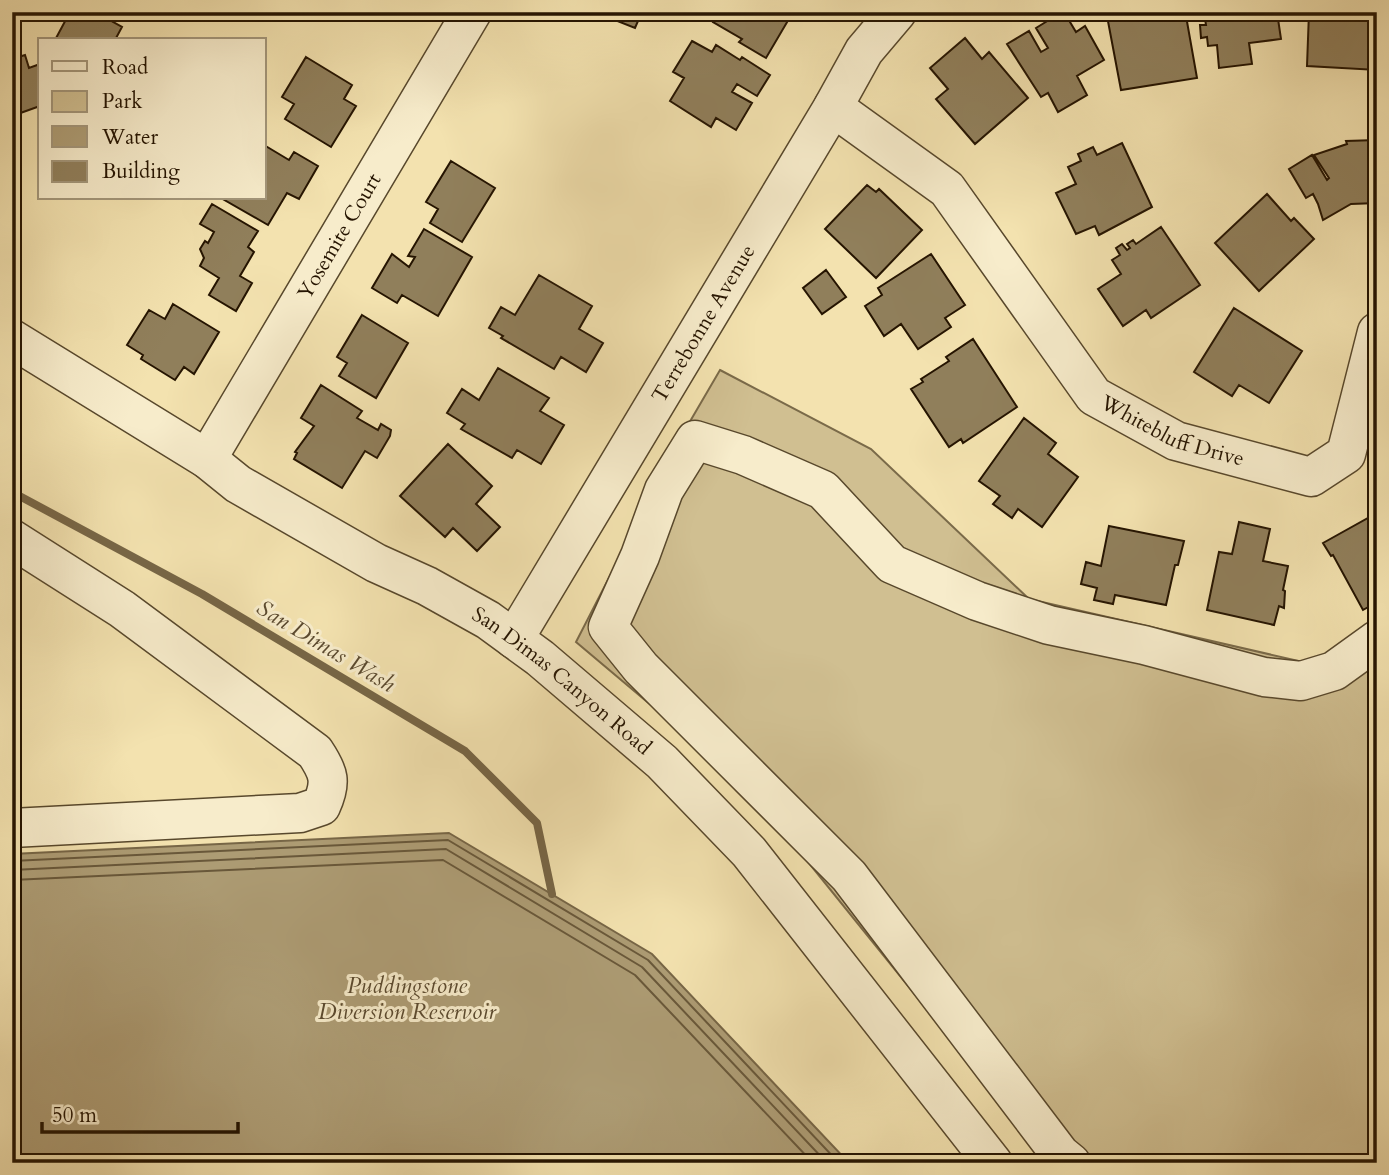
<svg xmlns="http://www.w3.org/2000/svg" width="1389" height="1175" font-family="Cardo,serif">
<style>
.green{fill:#d0bf91;stroke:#7a6a49;stroke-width:2}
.water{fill:#ad9c74;stroke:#776646;stroke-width:2}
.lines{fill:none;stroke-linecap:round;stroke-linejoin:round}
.shore{stroke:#69583a;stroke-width:2}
.stream{stroke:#776646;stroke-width:8}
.building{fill:#907f5b;stroke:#251401;stroke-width:2}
.minor-casing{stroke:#58482c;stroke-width:41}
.minor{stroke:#f7eccb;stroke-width:38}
.labels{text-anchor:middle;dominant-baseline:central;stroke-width:6;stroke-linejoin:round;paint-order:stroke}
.street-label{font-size:21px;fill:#251401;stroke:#f7eccb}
.water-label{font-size:23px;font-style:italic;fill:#5b4a2f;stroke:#f7eccb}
</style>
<rect width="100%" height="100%" fill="#f3e2af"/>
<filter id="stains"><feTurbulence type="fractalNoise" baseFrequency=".00286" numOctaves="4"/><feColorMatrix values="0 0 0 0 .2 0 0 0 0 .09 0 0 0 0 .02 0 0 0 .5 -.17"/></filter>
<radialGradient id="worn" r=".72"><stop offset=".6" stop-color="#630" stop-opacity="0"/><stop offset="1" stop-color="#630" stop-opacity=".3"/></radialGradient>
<path class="green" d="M720,370L871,449L1029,599L1316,665L1377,619V1163H1051L800,852L652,706L576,642L685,430Z"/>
<path class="water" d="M449,833L652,954L849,1163H12V854Z"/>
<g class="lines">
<path class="shore" d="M12,861L448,840L648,960L839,1163
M12,870L446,849L642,967L827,1163
M12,880L443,860L635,975L813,1163"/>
<path class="stream" d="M12,492L202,594L465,751L537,823L552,894"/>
</g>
<path class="building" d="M70,12H95L122,27L115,40H55Z
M603,12H656L654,19L641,14L635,28L602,15Z
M718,12H793L766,58L739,42L742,39L713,22Z
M1062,12H1064L1076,32L1085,26L1104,60L1077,76L1087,95L1058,112L1048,93L1041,97L1007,44L1029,31L1041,52L1048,48L1036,28Z
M1127,12H1159L1160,20L1186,16L1197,78L1121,90L1107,16Z
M1204,12H1277L1281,39L1249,43L1252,64L1219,68L1217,45L1208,46L1207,37L1201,38L1200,25H1206Z
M1309,12H1377V70L1307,66Z
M965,38L982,59L989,52L1028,98L975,144L936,99L948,89L930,68Z
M692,41L712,52L716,45L740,60L742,57L770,75L757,96L737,84L732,92L752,103L736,130L716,118L711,127L670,101L684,78L673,72Z
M25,55L29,68L40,64V106L12,116V59Z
M306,57L352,85L344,99L356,106L331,147L285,119L294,104L282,97Z
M1377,140V203L1351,204L1323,220L1318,204L1313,194L1306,198L1289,169L1312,155L1327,180L1329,178L1314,155L1347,144L1346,141Z
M1122,143L1152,207L1099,235L1095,226L1076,234L1056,193L1076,184L1068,167L1081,161L1078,154L1093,147L1097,155Z
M264,145L289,160L294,152L318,166L299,199L287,193L268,225L221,198H264Z
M451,161L495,188L462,242L430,223L438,209L426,202Z
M867,185L876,192L879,189L922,230L876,278L825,229Z
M1267,194L1291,221L1294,218L1314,239L1259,291L1215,243Z
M212,204L258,231L248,247L254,252L240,276L252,283L236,311L209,295L219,278L200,266L204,258L200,249L205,241L208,243L214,232L200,224Z
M1161,227L1200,285L1151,318L1146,310L1123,326L1098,289L1121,274L1112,260L1120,255L1116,248L1122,244L1127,250L1130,248L1127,244L1133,240L1136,244Z
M424,229L472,257L438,316L402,295L397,303L372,288L392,254L409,267L415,257L408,256Z
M931,254L965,305L945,318L951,327L918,349L901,324L884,336L865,306L882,295L878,288Z
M826,270L846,297L822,314L803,288Z
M539,275L592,306L579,329L603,343L586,372L561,357L554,369L501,338L503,336L489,328L501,307L515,315Z
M173,304L219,332L194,374L184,367L175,380L141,359L143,355L127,345L149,310L165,319Z
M1234,308L1302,351L1269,403L1239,385L1232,396L1194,372Z
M362,315L408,343L376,398L339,376L347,363L337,357Z
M973,339L1017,407L963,443L961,439L949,447L911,389L923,382L921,379L949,361L946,357Z
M498,368L549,398L540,411L564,425L541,464L517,450L512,458L461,429L465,424L447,413L462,389L479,400Z
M321,385L362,411L357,418L378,430L381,424L391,430L390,436L377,458L365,451L342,488L294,459L297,453L295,452L314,426L301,418Z
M1024,418L1056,443L1048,454L1078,477L1042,527L1018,509L1012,518L993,504L1000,496L979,481Z
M448,444L492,486L476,504L500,527L477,551L453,528L445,537L400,496Z
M1377,513V602L1363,610L1333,555L1331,556L1323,543Z
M1239,522L1270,529L1263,561L1288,566L1283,590L1285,591L1284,608L1279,606L1274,625L1207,610L1219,552L1232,554Z
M1109,526L1184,541L1178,565H1175L1166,605L1115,595L1113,604L1094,600L1097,588L1081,584L1086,562L1101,566Z"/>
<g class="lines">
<g class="minor-casing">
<g id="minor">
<path id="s1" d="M833,107L947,189L1094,396L1176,441L1311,477L1346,454L1377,332"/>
<path id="s2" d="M12,339L207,459L238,484L376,563L427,586L488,620L540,658L662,762L749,852L993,1163"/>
<path id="s3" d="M207,459L472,12"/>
<path d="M12,539L122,609L315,752C329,773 332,782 321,806L300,813L12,828"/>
<path id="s4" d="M514,639L833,107L864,51L897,12"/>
<path d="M1071,1163L1060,1154L849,876L641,668L608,627L640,556L664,490L695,440L743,455L823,490L892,564L977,601L1049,625L1144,645L1264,677L1301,681L1334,671L1377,640"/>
</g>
</g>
<use href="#minor" class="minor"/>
</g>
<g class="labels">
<g class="street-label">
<text stroke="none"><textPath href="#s3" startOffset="259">Yosemite Court</textPath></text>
<text stroke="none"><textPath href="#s4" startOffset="368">Terrebonne Avenue</textPath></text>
<text stroke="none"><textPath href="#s1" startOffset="481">Whitebluff Drive</textPath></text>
<text stroke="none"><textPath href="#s2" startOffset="649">San Dimas Canyon Road</textPath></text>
</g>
<g class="water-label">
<text transform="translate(326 646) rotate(31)">San Dimas Wash</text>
<text x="407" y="985">Puddingstone<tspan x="407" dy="26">Diversion Reservoir</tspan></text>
</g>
</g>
<rect width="1389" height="1175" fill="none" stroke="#f3e2af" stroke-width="42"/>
<rect x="14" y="14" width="1361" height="1147" fill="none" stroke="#251401" stroke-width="3.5"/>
<rect x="21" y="21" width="1347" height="1133" fill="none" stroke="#251401" stroke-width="2"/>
<rect x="38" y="38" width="228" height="161" fill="#f7eccb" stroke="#a3967a" stroke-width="2"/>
<rect x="52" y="61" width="35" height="10" fill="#f7eccb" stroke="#a3967a" stroke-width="2"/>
<text x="102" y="74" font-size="21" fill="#251401">Road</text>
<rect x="52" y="91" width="35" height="21" fill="#d0bf91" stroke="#a3967a" stroke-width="2"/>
<text x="102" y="108" font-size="21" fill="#251401">Park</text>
<rect x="52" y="126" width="35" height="21" fill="#ad9c74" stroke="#a3967a" stroke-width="2"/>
<text x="102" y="144" font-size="21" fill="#251401">Water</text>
<rect x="52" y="161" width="35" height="21" fill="#907f5b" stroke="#a3967a" stroke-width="2"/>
<text x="102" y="178" font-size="21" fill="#251401">Building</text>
<path d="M42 1122v10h196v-10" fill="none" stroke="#251401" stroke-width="3.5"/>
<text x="52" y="1122" font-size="21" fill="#251401" stroke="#f7eccb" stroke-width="5" paint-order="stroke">50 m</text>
<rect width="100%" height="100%" filter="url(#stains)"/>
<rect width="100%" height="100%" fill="url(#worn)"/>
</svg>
